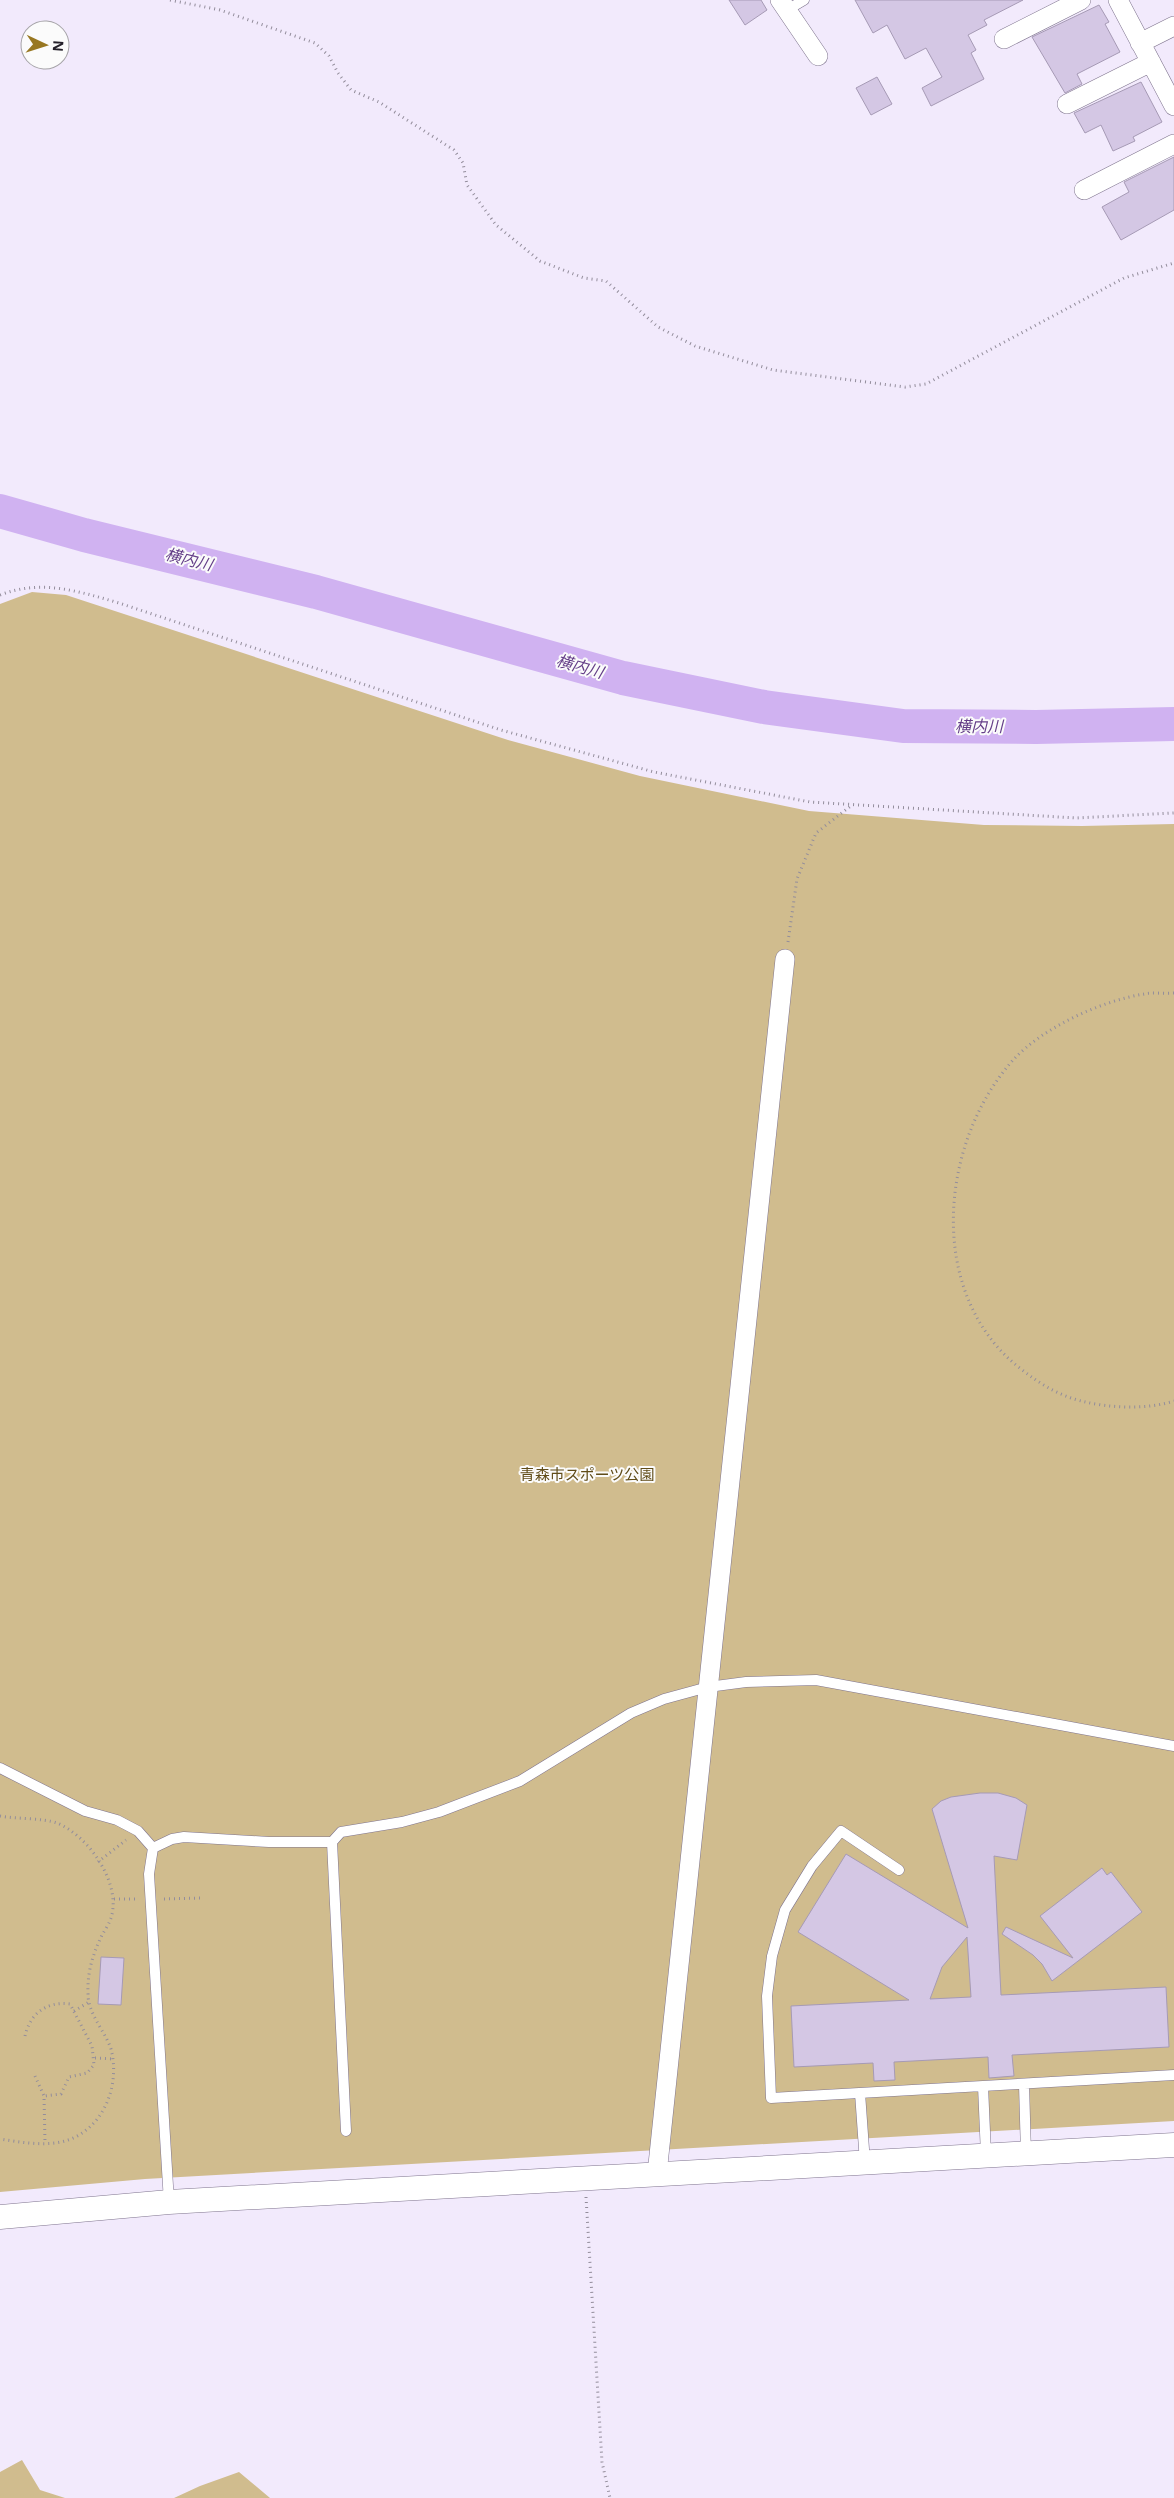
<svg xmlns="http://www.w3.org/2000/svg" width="1174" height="2498" font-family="'Noto Sans','Noto Sans JP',sans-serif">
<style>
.green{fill:#d0bc8e}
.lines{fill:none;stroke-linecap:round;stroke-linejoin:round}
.river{stroke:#d0b2f1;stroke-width:34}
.building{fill:#d4c7e4;stroke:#a69ab5;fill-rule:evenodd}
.service-casing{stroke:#7f748e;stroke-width:11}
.minor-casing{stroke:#7f748e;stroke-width:20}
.tertiary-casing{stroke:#7f748e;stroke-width:25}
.path{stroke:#938d9b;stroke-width:3;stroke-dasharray:1 4;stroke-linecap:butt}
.service{stroke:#fff;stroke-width:10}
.minor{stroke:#fff;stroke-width:19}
.tertiary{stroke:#fff;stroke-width:24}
.labels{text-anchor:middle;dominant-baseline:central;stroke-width:4;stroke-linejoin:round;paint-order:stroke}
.park-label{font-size:15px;fill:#604c18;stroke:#fbfbfb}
.water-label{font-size:16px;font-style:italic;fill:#643e88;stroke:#fbfbfb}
</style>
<rect width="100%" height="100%" fill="#f2eafc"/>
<path class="green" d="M32,592L66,595L508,740L640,776L809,811L984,825L1082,826L1174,824V2121L145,2179L0,2192V604Z
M22,2460L40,2490L65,2498H0V2472Z
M239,2472L270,2498H174L200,2486Z"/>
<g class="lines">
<path class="river" d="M0,511L84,535L316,592L623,678L764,707L903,726L1036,727L1174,724"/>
</g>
<path class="building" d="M729,0H761L767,10L745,25Z
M855,0H1023L984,20L987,25L968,35L976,50L971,53L984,79L931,106L922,88L942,77L926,48L905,59L887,25L873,33Z
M1099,5L1109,22L1105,24L1120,52L1077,74L1082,84L1065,93L1032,37Z
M877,77L892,104L871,115L856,88Z
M1141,82L1162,122L1133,137L1135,141L1113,151L1101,125L1085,133L1074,113Z
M1174,157V210L1121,240L1102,207L1129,192L1124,182Z
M980,1793H998L1016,1798L1027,1805L1017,1860L994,1856L1001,1995L1166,1987L1169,2047L1012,2055L1014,2076L989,2078L988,2057L894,2062L895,2080L874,2081L873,2063L794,2067L791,2006L909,2000L798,1932L846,1854L968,1928L932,1809L941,1801L951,1797ZM967,1937L971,1997L930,1999L942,1967Z
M1102,1868L1107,1875L1111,1872L1142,1912L1052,1981L1042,1964L1033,1955L1002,1934L1006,1927L1073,1958L1040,1916Z
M101,1957L124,1958L121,2005L98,2004Z"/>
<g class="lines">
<g class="service-casing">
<path id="service" d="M787,10L804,0
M0,1768L85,1811L117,1820L138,1831L153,1848
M332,1842L341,1832L402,1822L439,1812L520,1781L631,1713L664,1699L708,1687L746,1682L816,1680L1174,1746
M899,1870L841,1831L812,1866L785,1910L772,1956L767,1996L771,2098L1174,2075
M1024,2084L1026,2154
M983,2086L986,2155
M860,2093L865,2163
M169,2202L149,1874L153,1848L172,1839L184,1837L269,1842H332L346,2131"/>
</g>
<g class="minor-casing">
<path id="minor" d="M780,0L818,56
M1118,0L1174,106
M1004,39L1081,0
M1140,43L1174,26
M1067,104L1151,62
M1084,190L1174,144
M657,2174L785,959"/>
</g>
<g class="tertiary-casing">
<path id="tertiary" d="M0,2217L169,2202L1174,2145"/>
</g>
<path class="path" d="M170,0L220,10L315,43L329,56L338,73L351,90L379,102L454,150L463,163L467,185L496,225L540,261L584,278L606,281L658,327L695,346L773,370L905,387L926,384L1124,278L1174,263
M0,595C41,579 78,591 119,603L501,730L654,772L810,802L1076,818L1174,813
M788,942L797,879L816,833L852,805
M1174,993C1164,994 1153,992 1144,994C1101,1001 1044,1027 1014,1059C938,1143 926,1296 1021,1369C1040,1384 1058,1395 1081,1401C1109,1408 1146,1410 1174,1401
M0,1816C16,1819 43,1818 57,1823C89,1836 122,1884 111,1918C109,1924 105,1930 102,1935C93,1954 87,1972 88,1994C88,2014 105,2031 111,2049C121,2087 102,2133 61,2142C41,2146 19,2142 0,2139
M98,1862L126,1840
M114,1899H138
M164,1899L201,1898
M74,2011L89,2002
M25,2036C30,2014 46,2001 70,2004L92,2046L94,2065L87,2073L69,2077L61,2094L44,2096
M95,2058L113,2059
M35,2076L44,2096L45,2143
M586,2197L602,2462L610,2498"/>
<use href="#service" class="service"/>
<use href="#minor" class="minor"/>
<use href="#tertiary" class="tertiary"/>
</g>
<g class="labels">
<g class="park-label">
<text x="587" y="1474">青森市スポーツ公園</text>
</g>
<g class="water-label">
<text transform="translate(189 559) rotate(14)">横内川</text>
<text transform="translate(580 666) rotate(16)">横内川</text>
<text x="979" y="726">横内川</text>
</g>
</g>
<g transform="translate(45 45) rotate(94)"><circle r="24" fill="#fbfbfb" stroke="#a5a3a7"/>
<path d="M0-4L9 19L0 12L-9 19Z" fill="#987721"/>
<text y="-8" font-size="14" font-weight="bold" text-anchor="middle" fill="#24202a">N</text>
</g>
</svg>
